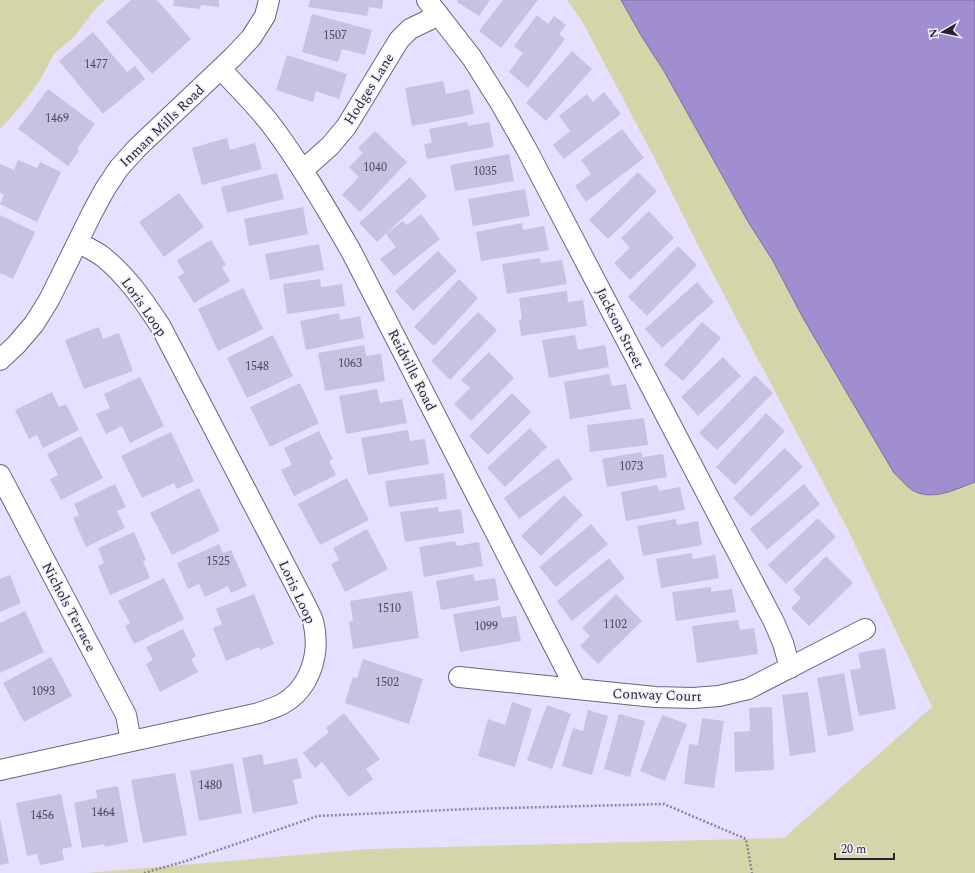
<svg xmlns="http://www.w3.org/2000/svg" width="975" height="873" font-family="Spectral,serif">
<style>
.green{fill:#d3d6a9}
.water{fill:#a08ed0;stroke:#7c6ea0}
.building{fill:#c8c1e0}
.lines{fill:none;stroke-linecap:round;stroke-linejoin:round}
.minor-casing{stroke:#6a637f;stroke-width:22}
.path{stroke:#8a859c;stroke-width:2.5;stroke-dasharray:2 2;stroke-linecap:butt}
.minor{stroke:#fff;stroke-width:20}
.labels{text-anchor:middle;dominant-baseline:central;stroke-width:3;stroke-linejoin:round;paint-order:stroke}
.number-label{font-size:12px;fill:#4f4b5c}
.street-label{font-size:14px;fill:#272430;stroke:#f2effc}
</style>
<rect width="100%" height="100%" fill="#e6dfff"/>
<path class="green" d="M0,0H105L94,10L76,35L54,54L40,80L20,107L0,129Z
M567,0H975V873H86L370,849L784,838L932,707L848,530L702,253L656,161L582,21Z"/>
<path class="water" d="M621,0H975V482C956,489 932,502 912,490C906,486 900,478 894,473L803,318L773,261L747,220L664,71L642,37Z"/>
<path class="building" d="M131,0H157L191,39L152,74L106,22Z
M174,0H219V7L201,5L200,9L173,6Z
M310,0H383L382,9L369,7L367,16L308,7Z
M458,0H490L479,16L457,2Z
M503,0H538L501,48L479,31Z
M312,14L372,30L365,55L342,49L338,62L302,52Z
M537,15L548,24L554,16L566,25L559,34L565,39L528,88L509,72L523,53L514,46Z
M93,32L127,72L135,66L145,79L103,114L59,61Z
M572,51L592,69L546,121L526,103Z
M287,55L347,74L339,99L316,91L313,102L276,90Z
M443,81L446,94L469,89L474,114L412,126L405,88Z
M48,89L95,124L77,149L79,151L68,166L18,129Z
M604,92L621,114L564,159L553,145L570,131L559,116L587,94L593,102Z
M467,122L468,126L489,122L494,147L427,159L424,144L432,143L429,129Z
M622,129L644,158L586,202L575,186L591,174L581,160Z
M375,131L407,162L360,212L342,195L359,177L349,167L363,153L358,148Z
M227,138L230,150L255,143L262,169L202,185L192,148Z
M509,154L514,181L455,191L450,165Z
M18,160L37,168L40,162L61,172L37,222L0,204L4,195L0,193V164L14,170Z
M638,172L657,191L608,239L589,220Z
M277,173L284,199L227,213L221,187Z
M410,177L427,196L377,242L359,223Z
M525,189L530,216L473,226L468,199Z
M179,193L204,227L164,257L139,222Z
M303,207L308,234L249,246L244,219Z
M649,211L674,238L630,280L614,263L630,248L621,238Z
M421,214L440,239L394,276L380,259L396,247L386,234L403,221L407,225Z
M0,215L35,232L13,279L0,273Z
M522,223L523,230L544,226L549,250L481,261L476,232Z
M211,240L226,265L222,267L230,281L194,303L178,277L184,273L177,260Z
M319,244L324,270L270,280L265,254Z
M678,246L697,265L647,316L628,297Z
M438,251L457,271L413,311L395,291Z
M540,258L541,263L562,260L567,284L507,294L502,264Z
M320,279L321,287L342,284L345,306L287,314L283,284Z
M459,279L478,298L434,346L414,327Z
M697,282L714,302L662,348L645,329Z
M243,288L263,329L218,351L198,309Z
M567,291L568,302L583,300L587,326L521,336L519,320L522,319L519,298Z
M478,312L497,330L450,380L431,361Z
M339,313L340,320L360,316L364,338L306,350L300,321Z
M702,322L721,338L683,381L664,365Z
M99,327L103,339L119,333L133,371L84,389L65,340Z
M273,335L293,376L247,398L227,358Z
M575,335L578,350L605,345L609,367L549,378L542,340Z
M364,345L366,356L381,354L385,381L325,391L318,353Z
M489,352L514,378L471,421L454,404L470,388L461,380Z
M723,357L741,376L698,416L681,397Z
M609,374L612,386L626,384L631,409L570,419L564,382Z
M755,375L773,393L717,450L699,433Z
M140,377L164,426L130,443L122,426L106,434L96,414L110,408L104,394Z
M300,383L319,423L270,447L250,407Z
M377,389L380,403L402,399L407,423L346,434L339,396Z
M52,392L59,407L66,404L79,430L43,448L37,435L29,439L15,410Z
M512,393L531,412L488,455L469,436Z
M766,413L785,431L735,485L716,467Z
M644,418L648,445L590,452L587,425Z
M530,428L547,447L505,487L487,468Z
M408,430L410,441L425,439L429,464L368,475L361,438Z
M319,431L333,459L329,461L336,475L294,496L281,470L292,465L284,448Z
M171,432L194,481L177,489L174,483L142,498L121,456Z
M81,436L103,478L61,500L50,479L58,475L47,454Z
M785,448L803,467L751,517L733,498Z
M641,452L643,457L663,454L667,477L607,487L602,459Z
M558,458L573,479L519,519L504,498Z
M444,473L447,499L389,507L385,481Z
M347,478L369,520L320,545L298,504Z
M115,484L126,507L117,511L125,528L86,547L73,518L79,515L74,504Z
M804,484L820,504L767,550L750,529Z
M657,485L659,491L680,487L685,510L626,521L621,492Z
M199,488L220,531L172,555L150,513Z
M564,495L583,515L541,556L521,536Z
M438,507L439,512L461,509L464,533L405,542L400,512Z
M818,518L836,537L786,584L768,565Z
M676,519L677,525L698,521L702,545L643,556L637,526Z
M591,524L608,544L556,587L539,567Z
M367,529L388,569L345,592L331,564L339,560L333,548Z
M134,532L146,560L143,561L150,578L110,595L98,566L104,563L98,548Z
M455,541L457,546L479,542L483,566L424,577L419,547Z
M219,544L223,553L231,550L247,586L231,593L228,586L205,597L199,584L188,589L177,563Z
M692,553L693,559L715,555L719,578L661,588L656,559Z
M826,556L853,583L809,626L791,608L801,598L793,590Z
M609,558L625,578L572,621L557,601Z
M473,574L475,581L495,578L499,600L441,610L436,581Z
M10,575L21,603L0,612V579Z
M164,578L184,619L134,644L125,626L130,623L118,601Z
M711,587V592L732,589L736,612L676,621L672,592Z
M412,591L419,638L353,649L349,622L353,621L350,601Z
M254,594L274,644L260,650L259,647L226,661L213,628L222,624L216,609Z
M616,594L642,621L598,664L580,646L590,636L582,628Z
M500,606L502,618L516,616L521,641L460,652L453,614Z
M25,611L44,652L0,673V623Z
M738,620L740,630L754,628L758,654L697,663L692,626Z
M183,629L196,656L191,659L198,672L160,692L146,664L153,660L146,647Z
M885,648L896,709L859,716L850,670L861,668L858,653Z
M51,657L72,696L24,722L3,683Z
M363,659L423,679L409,724L345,703L353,677L357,678Z
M844,673L854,731L828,736L817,678Z
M808,692L816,752L790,756L782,695Z
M512,702L532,709L515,767L478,756L488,719L505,725Z
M547,705L571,714L552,769L527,760Z
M772,707L774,770L735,772L734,732L750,731L749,708Z
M588,710L608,716L592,775L562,766L573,728L583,731Z
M344,713L380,759L366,769L373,779L349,797L322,762L315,768L303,753L329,732L326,728Z
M619,714L645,721L630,777L604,769Z
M662,715L687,724L665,781L640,771Z
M702,718L724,721L714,788L684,784L689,744L698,745Z
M262,754L264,765L297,758L302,778L293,780L298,804L253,813L242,758Z
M233,763L242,813L199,821L190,771Z
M175,773L187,835L143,843L131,780Z
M118,786L128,842L105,847L104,844L82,848L74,803L97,798L96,790Z
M61,794L72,847L62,849L64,860L40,865L37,854L27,856L16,803Z
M0,819L9,863L0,865Z"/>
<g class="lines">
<g class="minor-casing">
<path id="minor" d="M427,0L472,58L501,104L527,150L774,622L783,643L790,668
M221,69C238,88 257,106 272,126C302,166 326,208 351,251L576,689
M303,170L330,146L346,127L399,40L410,29L439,15
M0,360L16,345L34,324L49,300L92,213L105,189L119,168L137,148L233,57L251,38L265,16L269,0
M0,475L126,715L131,741
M459,677L655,697L693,698L719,696L748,689L865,629
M0,770L259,713C266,710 275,708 282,704C311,688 321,652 313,621C310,613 305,604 301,596L161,327C144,301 127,276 102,256C95,251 86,247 78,242"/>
</g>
<path class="path" d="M144,873L186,861L318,816L469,809L664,804L746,839L752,873"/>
<use href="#minor" class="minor"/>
</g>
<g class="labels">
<g class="number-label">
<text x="335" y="35">1507</text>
<text x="96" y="64">1477</text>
<text x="57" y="118">1469</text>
<text x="375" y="167">1040</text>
<text x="485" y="171">1035</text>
<text x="350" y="363">1063</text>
<text x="257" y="366">1548</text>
<text x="631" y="466">1073</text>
<text x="218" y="561">1525</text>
<text x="389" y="608">1510</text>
<text x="615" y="624">1102</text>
<text x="486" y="626">1099</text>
<text x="387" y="682">1502</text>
<text x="43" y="691">1093</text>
<text x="210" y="785">1480</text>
<text x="103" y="812">1464</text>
<text x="42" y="815">1456</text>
</g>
<g class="street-label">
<text transform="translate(369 89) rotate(-58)">Hodges Lane</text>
<text transform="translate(162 126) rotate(-44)">Inman Mills Road</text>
<text transform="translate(144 307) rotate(55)">Loris Loop</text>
<text transform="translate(620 328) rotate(63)">Jackson Street</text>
<text transform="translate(412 370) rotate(63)">Reidville Road</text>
<text transform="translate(297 592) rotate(65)">Loris Loop</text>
<text transform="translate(69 607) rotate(62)">Nichols Terrace</text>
<text transform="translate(657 695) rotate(2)">Conway Court</text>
</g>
</g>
<g transform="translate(943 32) rotate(261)" stroke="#f2effc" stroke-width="3" paint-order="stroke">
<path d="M0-3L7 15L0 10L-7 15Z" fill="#272430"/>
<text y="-6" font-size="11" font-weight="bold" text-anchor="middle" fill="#272430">N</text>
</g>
<path d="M835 853v6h59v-6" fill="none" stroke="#272430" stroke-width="2"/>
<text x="841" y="853" font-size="12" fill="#272430" stroke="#f2effc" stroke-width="3" paint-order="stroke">20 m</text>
</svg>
